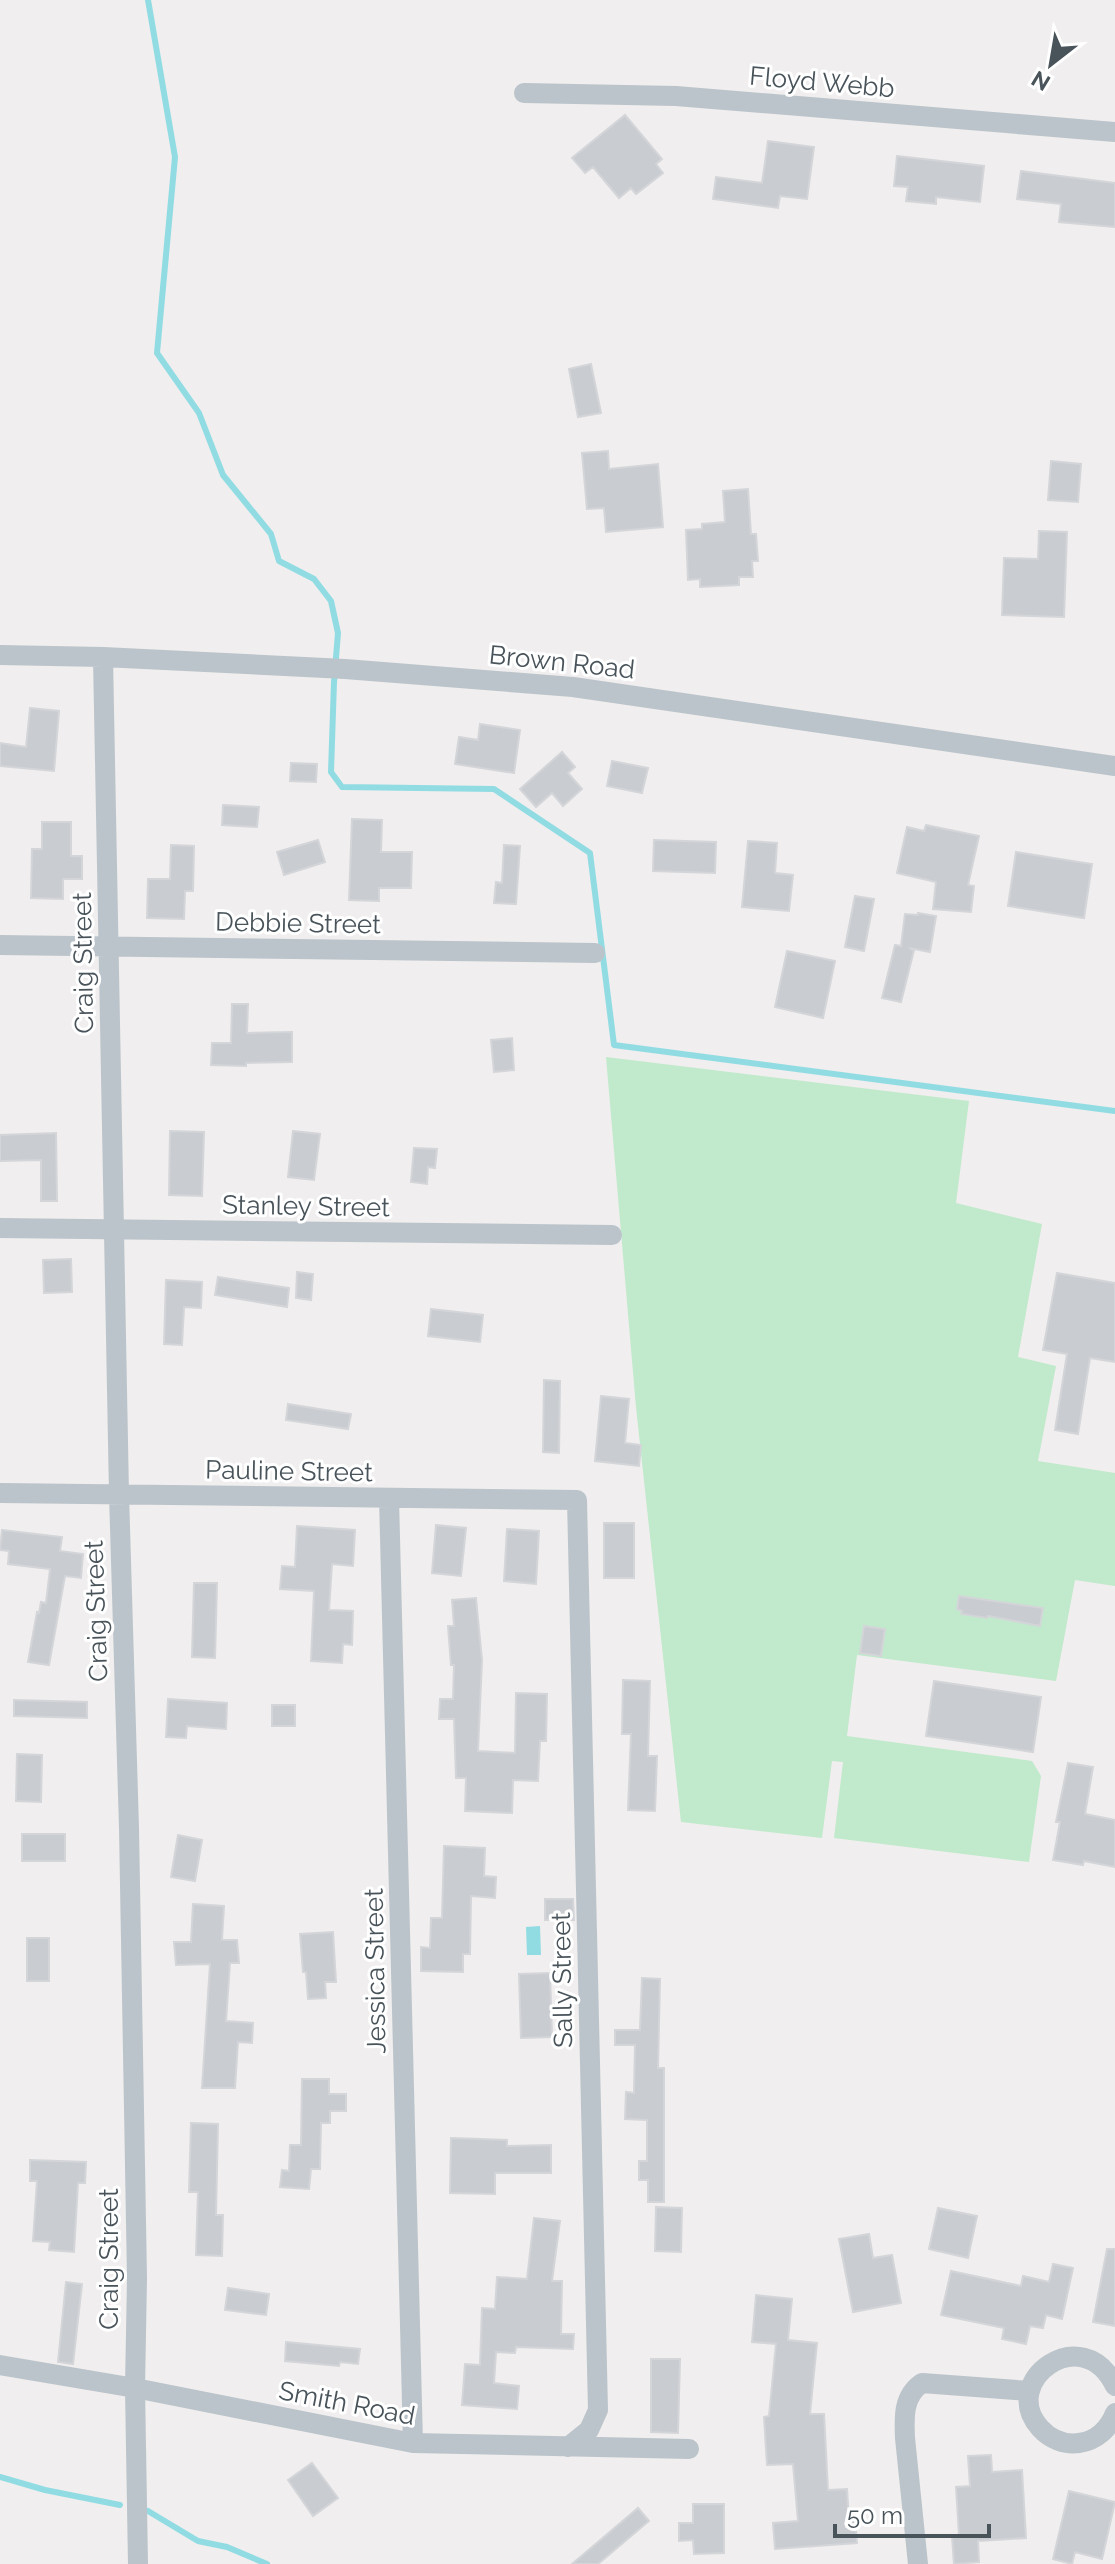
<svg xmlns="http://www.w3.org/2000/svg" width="1115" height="2564" font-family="Raleway,sans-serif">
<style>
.green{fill:#c0eacb}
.water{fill:#91dce3}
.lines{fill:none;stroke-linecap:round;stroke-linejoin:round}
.stream{stroke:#91dce3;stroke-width:6}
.building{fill:#c9ccd0;stroke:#d3d5d9;stroke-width:2}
.minor{stroke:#bbc4ca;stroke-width:20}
.labels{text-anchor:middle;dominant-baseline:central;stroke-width:6;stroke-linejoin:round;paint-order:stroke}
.street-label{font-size:26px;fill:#48535a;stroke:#fff}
</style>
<rect width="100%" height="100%" fill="#f0eeee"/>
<path class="green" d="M606,1057L969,1101L956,1203L1042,1224L1018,1357L1056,1366L1038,1461L1115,1473V1586L1075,1580L1056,1681L857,1655L847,1736L1032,1761L1041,1776L1029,1862L834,1838L843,1762L832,1761L822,1838L681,1822L636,1407Z"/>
<path class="water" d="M540,1926L541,1955H527L526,1927Z"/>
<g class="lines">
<path class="stream" d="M148,0L175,157L157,353L199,413L223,475L271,534L279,561L314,579L331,601L338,633L334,682L331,772L342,787L494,789L590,853L614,1045L1115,1111
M0,2477L45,2490L120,2505
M148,2511L198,2541L227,2547L267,2564"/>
</g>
<path class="building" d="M625,115L662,159L656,164L663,173L636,194L631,188L619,198L593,167L585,173L572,158Z
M768,141L814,147L807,199L780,196L778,208L713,199L716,177L762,183Z
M897,156L984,166L980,202L936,197V204L906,201L908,187L894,186Z
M1021,171L1115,183V227L1059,222L1061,204L1017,199Z
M591,364L601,413L578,417L569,369Z
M608,451L609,469L658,464L663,527L606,532L604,508L587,509L582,453Z
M1051,461L1081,464L1078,502L1048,500Z
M748,489L751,534H756L758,561H752L753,577H739V585L700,587V579L688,580L686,530L702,529V524L725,522L723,491Z
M1039,531L1067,532L1064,617L1002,615L1004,558L1038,559Z
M30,708L59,711L54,771L0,766V743L26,747Z
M480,724L520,730L514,773L455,764L459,737L478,740Z
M562,752L575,767L568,773L582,789L563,806L552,793L536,807L520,789Z
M612,761L648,768L642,793L607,786Z
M291,763L317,764L316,782L290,781Z
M223,805L259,807L257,827L222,825Z
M352,819L382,820L381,852H412L411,888H379V901L349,900Z
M42,822H71V856H82V879H63V899L31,898L32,849H42Z
M926,825L979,836L968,885L974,886L971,912L933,909L936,882L897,873L907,827L924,831Z
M318,840L325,862L284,875L277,852Z
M654,840L716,842L715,873L653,871Z
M748,841L777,843L775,873L793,875L789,911L742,907Z
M171,845L194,846L193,891H185L184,919L147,918L148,879H170Z
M504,845L520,846L516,904L494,903L496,882L502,883Z
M1016,852L1092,864L1084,918L1008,906Z
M855,896L874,899L864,951L845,947Z
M918,913L936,916L930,952L909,948L914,950L901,1002L882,998L895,945L901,946L905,914L918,915Z
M787,951L835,961L823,1018L775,1007Z
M232,1004H248L247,1033L292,1032V1062L246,1063V1066L211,1065L212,1043H231Z
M512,1038L514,1070L494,1072L491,1040Z
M170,1131L204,1132L202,1196L169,1195Z
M293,1131L320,1134L314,1180L288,1177Z
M56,1133L57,1201H41V1160L0,1161V1135Z
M414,1148L437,1149L435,1168L428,1167L427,1184L411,1182Z
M71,1259L72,1292L44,1293L43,1260Z
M297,1272L313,1274L311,1300L296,1298Z
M1057,1273L1115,1283V1362L1090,1358L1078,1434L1055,1430L1067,1354L1043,1350Z
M218,1277L289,1288L287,1307L215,1295Z
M166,1280L202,1282L201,1308L184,1307L182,1345L164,1344Z
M431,1309L483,1315L480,1342L428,1336Z
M544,1380L560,1381L559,1453L543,1452Z
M601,1396L629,1399L625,1443L641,1445L639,1466L595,1461Z
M288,1404L351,1414L348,1429L286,1420Z
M604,1523H634V1578H604Z
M436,1525L466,1528L461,1576L432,1573Z
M297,1526L355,1530L353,1566L332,1564L329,1610L353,1611L352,1645L343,1644L342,1663L311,1661L314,1591L280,1589L282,1566L295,1567Z
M507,1529L539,1531L536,1584L504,1581Z
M2,1530L62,1537L60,1551L83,1554L81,1578L65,1576L49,1665L28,1662L37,1612L39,1613L41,1602L46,1603L50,1569L8,1564L9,1551L0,1550Z
M194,1583H217L215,1658L192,1657Z
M959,1596L1043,1608L1040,1626L988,1616L987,1618L961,1614L962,1611L957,1609Z
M476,1598L482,1660L478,1751L515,1753L516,1693L547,1694L546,1741H540L538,1781L513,1780L512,1813L465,1811L466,1778H456L454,1719H439L440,1699H453L454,1665H451L448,1626H454L452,1600Z
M864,1626L885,1629L881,1656L860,1653Z
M623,1680L650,1681L648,1756H657L655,1811L628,1810L631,1734H622Z
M934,1681L1041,1697L1033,1752L926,1736Z
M168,1699L227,1703L226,1729L187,1726L186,1738L166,1737Z
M14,1700L87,1702V1718L14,1716Z
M272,1705H295V1726H272Z
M17,1754L42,1755L41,1802L16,1801Z
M1068,1763L1093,1767L1085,1814L1115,1820V1867L1084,1861L1083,1865L1053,1860L1060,1822H1056Z
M22,1834H65V1861H22Z
M178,1835L202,1840L195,1881L171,1877Z
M444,1846L485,1848L484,1876L496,1877L495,1898L471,1896L470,1954H463V1972L421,1971V1947L430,1948L431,1918H442Z
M545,1899H573L574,1920H545Z
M193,1904L224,1906L222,1940H237L239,1963H230L226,2021L253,2023L252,2043L238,2042L235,2088H202L210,1964L176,1965L174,1942H191Z
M333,1932L336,1982H325L326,1998L308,1999L306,1972H303L300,1934Z
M27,1938H49V1981H27Z
M550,1973L552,2037L521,2038L519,1974Z
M642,1978L660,1979L658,2068H664V2202H648V2180H639V2161H647V2120L625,2119L626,2092L634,2093L635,2045H615V2030H640Z
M302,2079H329V2094H346V2111H330V2123H321L320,2169H311L309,2189L280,2187L282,2170L289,2171L290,2145H301Z
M191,2123L218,2124L216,2215H223L222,2256L196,2255L198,2192H189Z
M451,2138L507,2140V2146L551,2145V2173H495V2194L450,2193Z
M30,2160L86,2162L85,2183H78L74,2252L49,2250L50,2242L33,2241L37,2181H30Z
M656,2207L682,2208L681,2252L655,2251Z
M938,2208L977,2216L968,2258L929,2249Z
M534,2218L560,2221L552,2281H562L561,2334H574L573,2349L516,2347L515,2353L496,2352L494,2383L519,2386L517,2409L462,2405L465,2364L480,2365L482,2308L495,2309L497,2277L527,2279Z
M869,2234L873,2258L892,2255L901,2303L853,2312L839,2239Z
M1107,2249H1115V2326L1093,2322Z
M1053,2264L1073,2268L1062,2319L1046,2315L1043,2328L1030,2326L1026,2344L1002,2339L1004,2328L941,2315L951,2271L1021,2286L1023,2276L1049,2282Z
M66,2282L82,2284L73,2364L58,2362Z
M228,2288L269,2294L266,2315L225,2310Z
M756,2295L792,2299L788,2340L817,2343L810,2414H824L828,2490L847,2489L849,2519L855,2518L857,2543L775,2549L773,2523L798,2521L793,2464L767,2465L764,2417L769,2416L776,2344L752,2342Z
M286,2342L360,2349L358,2364L340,2362L339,2366L285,2361Z
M651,2359H680L678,2433L651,2432Z
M991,2455L992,2472L1022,2470L1026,2538L978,2541L979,2562L954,2564L952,2536L959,2535L956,2487L970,2486L968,2456Z
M312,2463L338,2498L313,2516L288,2480Z
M1069,2491L1115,2502L1102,2559L1075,2552L1072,2564L1053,2559Z
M693,2504H724V2553L694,2554L693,2540L679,2541V2523H693Z
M638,2508L649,2521L598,2564H572Z"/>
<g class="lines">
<path class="minor" d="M524,93L676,96L1115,132
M0,655L103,657L345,669L573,687L1115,766
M103,657L119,1494L129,1828L137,2278L135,2388L138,2564
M0,945L595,953
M0,1228L612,1235
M0,1493L577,1500L598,2410L589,2430L568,2447
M389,1498L413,2443
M0,2365L135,2388L413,2443L689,2449
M1115,2386C1083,2319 998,2381 1040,2428C1050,2439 1064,2445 1079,2443C1096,2441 1109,2429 1115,2413
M918,2564L905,2438C904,2417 903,2396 922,2383L1030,2391"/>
</g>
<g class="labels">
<g class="street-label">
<text transform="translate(822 82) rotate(5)">Floyd Webb</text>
<text transform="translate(562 662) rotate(6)">Brown Road</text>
<text transform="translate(298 923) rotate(1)">Debbie Street</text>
<text transform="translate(83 963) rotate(-91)">Craig Street</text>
<text transform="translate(306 1206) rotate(1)">Stanley Street</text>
<text transform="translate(289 1471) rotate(1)">Pauline Street</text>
<text transform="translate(96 1611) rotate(-92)">Craig Street</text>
<text transform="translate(375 1971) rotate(-91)">Jessica Street</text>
<text transform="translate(562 1980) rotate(-91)">Sally Street</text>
<text transform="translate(109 2259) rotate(-90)">Craig Street</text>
<text transform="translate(347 2403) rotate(11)">Smith Road</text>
</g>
</g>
<g transform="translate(1051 64) rotate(211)" stroke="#ffffff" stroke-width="6" paint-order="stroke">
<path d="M0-6L14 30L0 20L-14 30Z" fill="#48535a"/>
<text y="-12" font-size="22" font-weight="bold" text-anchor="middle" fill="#48535a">N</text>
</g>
<path d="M835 2524v12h154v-12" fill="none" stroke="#48535a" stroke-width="4"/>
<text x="847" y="2524" font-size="24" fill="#48535a" stroke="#ffffff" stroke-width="6" paint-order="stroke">50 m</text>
</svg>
